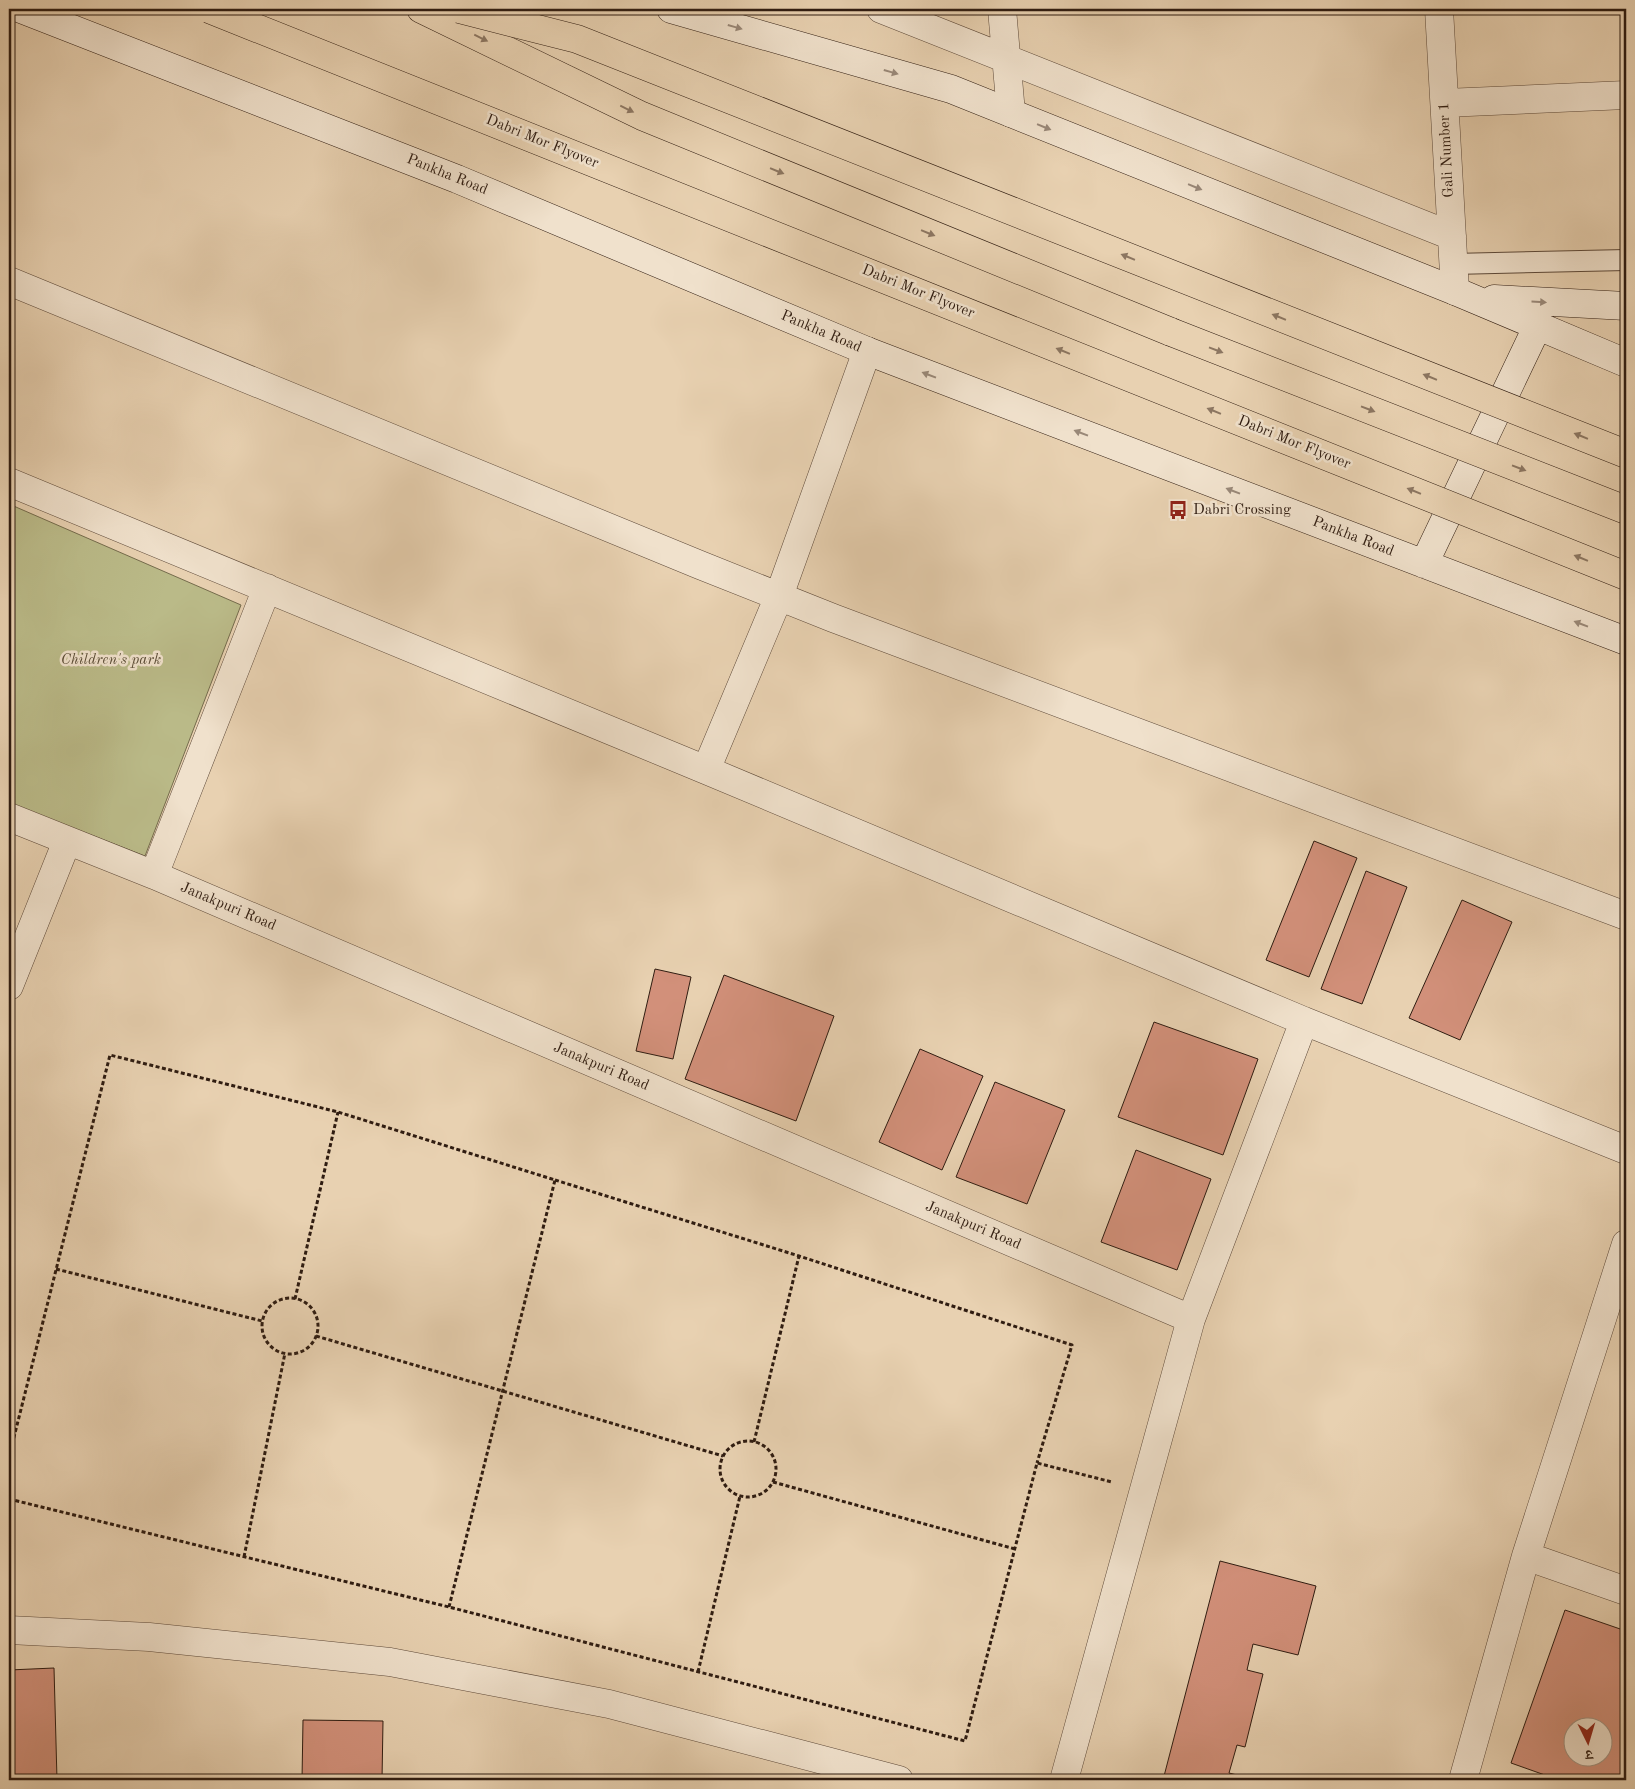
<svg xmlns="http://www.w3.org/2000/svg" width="1635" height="1789" font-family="'Old Standard TT','Noto Serif Devanagari',serif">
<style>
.green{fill:#baba88;stroke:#746b4c}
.building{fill:#d2907a;stroke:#2f1c11;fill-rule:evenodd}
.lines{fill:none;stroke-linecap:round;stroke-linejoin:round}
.service-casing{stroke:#5d4939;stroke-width:22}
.minor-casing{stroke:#5d4939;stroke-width:29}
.secondary-casing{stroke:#2f1c11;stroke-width:29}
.primary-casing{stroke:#2f1c11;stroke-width:29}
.path{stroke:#2f1c11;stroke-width:3;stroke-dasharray:4 2.5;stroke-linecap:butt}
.service{stroke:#f0e1cc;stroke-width:20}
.minor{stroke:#f0e1cc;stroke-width:28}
.secondary{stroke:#f0e1cc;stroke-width:28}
.primary{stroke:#e8d1b1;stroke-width:28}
.primary-bridge-casing{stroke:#2f1c11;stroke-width:29;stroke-linecap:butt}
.primary-bridge{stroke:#e8d1b1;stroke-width:28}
.oneway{fill:#998878}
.oneway2{fill:#8c7661}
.labels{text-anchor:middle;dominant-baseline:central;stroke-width:5;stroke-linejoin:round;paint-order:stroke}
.street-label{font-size:15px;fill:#2f1c11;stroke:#f0e1cc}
.poi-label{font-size:15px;fill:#2f1c11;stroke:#f0e1cc;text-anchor:start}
.park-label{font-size:15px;font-style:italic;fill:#594b35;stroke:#f0e1cc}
</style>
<rect width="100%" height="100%" fill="#e8d1b1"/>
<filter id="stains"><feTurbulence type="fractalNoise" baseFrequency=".004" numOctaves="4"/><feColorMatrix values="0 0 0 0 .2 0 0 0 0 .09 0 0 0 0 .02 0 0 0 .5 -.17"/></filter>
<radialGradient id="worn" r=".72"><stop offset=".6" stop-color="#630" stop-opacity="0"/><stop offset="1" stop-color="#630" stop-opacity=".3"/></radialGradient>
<path class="green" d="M9,504L241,605L145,856L9,803Z"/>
<path class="building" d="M1314,841L1357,858L1309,977L1266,960Z
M1366,871L1407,887L1362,1004L1321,989Z
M1462,900L1512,922L1460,1040L1409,1018Z
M655,969L691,977L673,1059L636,1051Z
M724,975L834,1016L796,1121L685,1079Z
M1154,1022L1258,1059L1223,1155L1118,1117Z
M920,1049L983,1076L942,1170L879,1142Z
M995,1082L1065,1110L1027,1204L956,1177Z
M1136,1150L1211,1179L1177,1270L1101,1242Z
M1220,1561L1316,1586L1298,1655L1253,1644L1247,1670L1263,1674L1245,1747L1237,1745L1229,1773L1257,1780H1163Z
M1565,1610L1626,1631V1780H1559L1511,1763ZM1572,1726H1602V1756H1572Z
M54,1668L57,1780H9V1670Z
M303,1720L383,1721L382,1780H302Z"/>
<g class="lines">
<g class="service-casing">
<path id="service" d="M1453,264L1626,260"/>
</g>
<g class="minor-casing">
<path id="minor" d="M881,9L1452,236
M1002,9L1011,113
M1439,9L1455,291
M1445,103L1626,95
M9,281L700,565L833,618L1626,916
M9,482L706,770L1304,1021L1191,1319L1064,1780
M706,770L779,596L867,351
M9,817L154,875L1191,1319
M154,875L267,588
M9,986L67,841
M1304,1021L1626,1150
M1626,1244L1526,1556L1626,1591
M9,1630L149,1637L390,1662L609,1704L899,1780
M1463,1780L1526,1556"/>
</g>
<g class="secondary-casing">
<path id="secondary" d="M21,9L457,179L867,351L1626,641
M671,9L951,89L1455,291L1626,363
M1494,299L1626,306
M1424,564L1538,325"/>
</g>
<g class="primary-casing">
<path id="primary" d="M421,9L642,116L1171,332"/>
</g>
<path class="path" d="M555,1180L799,1256L1072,1345L1037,1463
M56,1269L262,1321
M262 1326a28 28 0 1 1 56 0a28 28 0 1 1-56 0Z
M295,1299L338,1112
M316,1336L723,1456
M720 1469a28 28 0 1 1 56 0a28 28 0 1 1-56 0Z
M754,1442L799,1256
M9,1457L110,1055L338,1112L555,1180L449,1607
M773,1482L1015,1549
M9,1499L449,1607L965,1741L1037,1463L1112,1482
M244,1557L285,1353
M698,1672L740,1496"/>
<use href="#service" class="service"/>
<use href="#minor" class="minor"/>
<use href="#secondary" class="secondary"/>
<use href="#primary" class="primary"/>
<g class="primary-bridge-casing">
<path id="primary-bridge" d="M209,9L1626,576
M459,9L577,39L1626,454
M1171,332L1626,510"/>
</g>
<use href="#primary-bridge" class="primary-bridge"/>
</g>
<defs><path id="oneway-solid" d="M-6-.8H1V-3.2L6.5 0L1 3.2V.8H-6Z" transform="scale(1.25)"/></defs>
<g class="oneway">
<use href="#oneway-solid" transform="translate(735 27) rotate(16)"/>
<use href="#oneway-solid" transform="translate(891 72) rotate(16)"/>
<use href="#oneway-solid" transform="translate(1044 127) rotate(22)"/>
<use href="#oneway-solid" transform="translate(1195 187) rotate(22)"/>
<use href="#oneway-solid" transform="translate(1539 302) rotate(3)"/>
<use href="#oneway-solid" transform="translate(929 375) rotate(-159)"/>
<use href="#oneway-solid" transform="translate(1081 433) rotate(-159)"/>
<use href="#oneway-solid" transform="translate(1233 491) rotate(-159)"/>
<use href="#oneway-solid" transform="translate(1581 624) rotate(-159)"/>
</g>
<g class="oneway2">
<use href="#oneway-solid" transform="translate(481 38) rotate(26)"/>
<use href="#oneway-solid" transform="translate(627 109) rotate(26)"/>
<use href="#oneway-solid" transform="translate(777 171) rotate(22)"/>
<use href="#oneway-solid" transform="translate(928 233) rotate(22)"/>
<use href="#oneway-solid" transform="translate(1128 257) rotate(-158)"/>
<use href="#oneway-solid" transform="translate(1279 317) rotate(-158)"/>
<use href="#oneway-solid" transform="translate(1216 350) rotate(21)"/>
<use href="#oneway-solid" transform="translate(1063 351) rotate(-158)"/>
<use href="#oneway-solid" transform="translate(1430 377) rotate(-158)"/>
<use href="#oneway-solid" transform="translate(1368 409) rotate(21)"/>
<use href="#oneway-solid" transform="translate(1214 411) rotate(-158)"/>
<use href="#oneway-solid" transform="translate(1581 436) rotate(-158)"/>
<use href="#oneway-solid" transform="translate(1519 468) rotate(21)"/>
<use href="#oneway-solid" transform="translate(1414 491) rotate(-158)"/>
<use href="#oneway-solid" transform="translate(1581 558) rotate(-158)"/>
</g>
<defs>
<g id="bus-bare" transform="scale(1.5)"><path d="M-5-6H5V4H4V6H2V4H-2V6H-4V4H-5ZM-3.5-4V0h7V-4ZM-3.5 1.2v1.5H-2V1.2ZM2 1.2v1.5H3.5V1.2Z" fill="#8f2418" stroke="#f0e1cc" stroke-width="2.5" paint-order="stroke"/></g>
</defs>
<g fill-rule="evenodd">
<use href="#bus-bare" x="1178" y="510"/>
</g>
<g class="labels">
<g class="street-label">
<text transform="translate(542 142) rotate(22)">Dabri Mor Flyover</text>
<text transform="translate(1447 150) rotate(-93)">Gali Number 1</text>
<text transform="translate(447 175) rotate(22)">Pankha Road</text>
<text transform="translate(918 292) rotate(22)">Dabri Mor Flyover</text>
<text transform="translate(821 332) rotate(23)">Pankha Road</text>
<text transform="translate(1294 443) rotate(22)">Dabri Mor Flyover</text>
<text transform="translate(1353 537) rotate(21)">Pankha Road</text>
<text transform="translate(228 907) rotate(23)">Janakpuri Road</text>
<text transform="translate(601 1067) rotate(23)">Janakpuri Road</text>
<text transform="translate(973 1226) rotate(23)">Janakpuri Road</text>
</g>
<g class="poi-label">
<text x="1193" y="510">Dabri Crossing</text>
</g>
<g class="park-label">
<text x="111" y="660">Children's park</text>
</g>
</g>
<rect width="1635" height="1789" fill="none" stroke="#e8d1b1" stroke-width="30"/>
<rect x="10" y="10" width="1615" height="1769" fill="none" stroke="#2f1c11" stroke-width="2.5"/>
<rect x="15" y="15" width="1605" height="1759" fill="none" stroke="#2f1c11"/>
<g transform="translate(1588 1742) rotate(175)"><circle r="24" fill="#f0e1cc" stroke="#a39281"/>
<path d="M0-4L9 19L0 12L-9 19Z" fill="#8f2418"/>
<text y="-8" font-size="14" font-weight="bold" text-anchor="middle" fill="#2f1c11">उ</text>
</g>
<rect width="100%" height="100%" filter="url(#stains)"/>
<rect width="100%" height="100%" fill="url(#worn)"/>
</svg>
